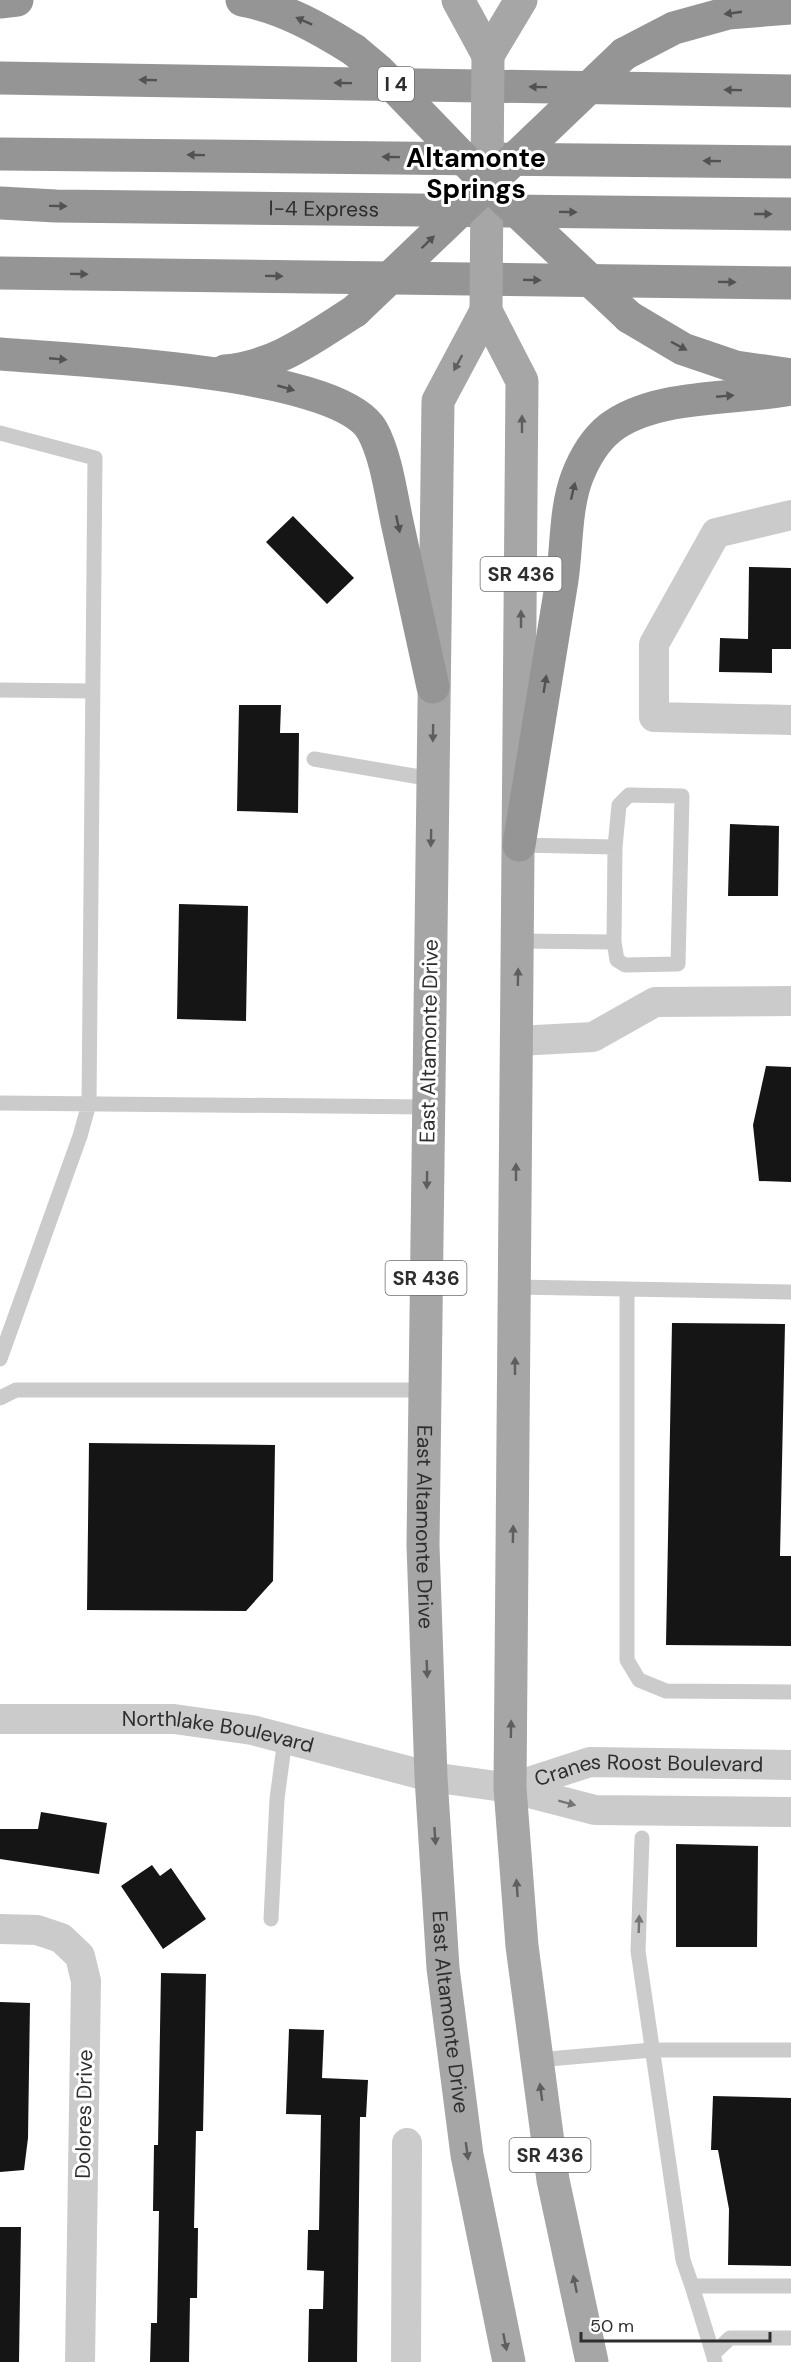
<svg xmlns="http://www.w3.org/2000/svg" width="791" height="2362" font-family="'DM Sans',sans-serif">
<style>
.building{fill:#151515}
.lines{fill:none;stroke-linecap:round;stroke-linejoin:round}
.lane{stroke:#cbcbcb;stroke-width:15}
.street{stroke:#cbcbcb;stroke-width:30}
.primary{stroke:#a6a6a6;stroke-width:33}
.highway{stroke:#959595;stroke-width:33}
.primary-bridge{stroke:#a6a6a6;stroke-width:33}
.highway-bridge{stroke:#959595;stroke-width:33}
.oneway{fill:#525252}
.oneway2{fill:#5e5e5e}
.oneway3{fill:#757575}
.labels{text-anchor:middle;dominant-baseline:central;stroke-width:6;stroke-linejoin:round;paint-order:stroke}
.shield{fill:#fff;stroke:#6d6d6d;stroke-width:1.5}
.shield-label{font-size:20px;font-weight:bold;fill:#2e2e2e}
.street-label{font-size:21px;fill:#2e2e2e;stroke:#fff}
.district-label{font-size:27px;font-weight:bold;fill:#000;stroke:#fff}
</style>
<rect width="100%" height="100%" fill="#fff"/>
<path class="building" d="M293,516L354,578L327,604L266,542Z
M749,567L791,568V649H772V673L719,672L720,638L748,639Z
M239,705H281L280,733H299L298,813L237,811Z
M730,824L779,826L778,896H728Z
M179,904L248,906L246,1021L177,1019Z
M766,1066L791,1067V1182L759,1181L753,1125Z
M672,1323L785,1324L780,1556H791V1646L666,1645Z
M89,1443L275,1445L273,1581L246,1611L87,1610Z
M41,1812L107,1823L99,1874L0,1859V1829H38Z
M676,1844L758,1846L757,1947H676Z
M152,1865L160,1876L171,1868L206,1919L163,1949L121,1886Z
M161,1973L206,1974L203,2131H196L194,2228H198L197,2298H190L189,2362H150L151,2323H157L159,2211H153L154,2145H158Z
M0,2002L30,2003L28,2138L24,2170L0,2172Z
M289,2029L324,2030L322,2078L368,2080L366,2117H360L357,2362H308L309,2309H323L324,2271L307,2270L308,2230H319L321,2115L286,2114Z
M713,2096L791,2098V2266L728,2265L729,2209L718,2150H711Z
M0,2227H21L19,2362H0Z"/>
<g class="lines">
<path class="lane" d="M0,433L95,458L89,1104L80,1136L0,1359
M0,690L92,691
M314,759L432,779
M519,941L614,942L615,847L519,845
M614,942L617,960L625,965L678,964L682,796L629,795L619,805L615,847
M0,1103L428,1107
M515,1287L791,1292
M627,1289V1660L639,1680L666,1691L791,1692
M0,1398L16,1390H425
M642,1838L638,1951L683,2260L692,2286H791
M271,1919L277,1799L285,1739
M537,2060L652,2050H791
M692,2286L713,2354
M715,2362L713,2354L730,2338H791"/>
<g class="street">
<path d="M791,515L716,533L654,644V717L791,720"/>
<path d="M517,1041L593,1037L655,1002L791,1001"/>
<path id="s1" d="M0,1719H174L252,1730L431,1777L510,1788L595,1810L791,1812"/>
<path id="s2" d="M510,1788L590,1762L791,1765"/>
<path d="M0,1929L37,1930L61,1938L80,1956L86,1981L80,2362"/>
<path d="M406,2362L407,2143"/>
</g>
<g class="primary">
<path d="M458,0L488,55"/>
<path d="M488,55L521,0"/>
<path id="s3" d="M486,311L438,401L423,1545L431,1777L443,1968L467,2155L509,2362"/>
<path d="M486,311L522,381L510,1788L522,1946L553,2180L592,2362"/>
</g>
<g class="highway">
<path d="M242,0C284,8 319,28 354,50"/>
<path d="M0,2L17,0"/>
<path d="M624,54L674,28L728,13L791,8"/>
<path d="M0,78L791,91"/>
<path d="M0,154L791,162"/>
<path id="s4" d="M0,203L56,206L791,214"/>
<path d="M0,273L791,283"/>
<path d="M629,317L683,349L736,367L791,375"/>
<path d="M0,354C71,360 337,370 372,430C386,455 391,494 397,522C409,577 421,632 433,687"/>
<path d="M225,371C275,367 314,337 355,311"/>
<path d="M519,845C533,757 548,668 562,580C567,546 565,509 577,477C584,459 595,440 610,428C655,393 737,400 791,389"/>
</g>
<path class="primary-bridge" d="M486,311L488,55"/>
<path class="highway-bridge" d="M354,50L379,71L488,184L629,317
M355,311L624,54"/>
</g>
<defs><path id="oneway-solid" d="M-6-.8H1V-3.2L6.5 0L1 3.2V.8H-6Z" transform="scale(1.5)"/></defs>
<g class="oneway">
<use href="#oneway-solid" transform="translate(733 13) rotate(172)"/>
<use href="#oneway-solid" transform="translate(304 21) rotate(-156)"/>
<use href="#oneway-solid" transform="translate(148 80) rotate(-179)"/>
<use href="#oneway-solid" transform="translate(343 83) rotate(-179)"/>
<use href="#oneway-solid" transform="translate(538 87) rotate(-179)"/>
<use href="#oneway-solid" transform="translate(733 90) rotate(-179)"/>
<use href="#oneway-solid" transform="translate(196 155) rotate(-179)"/>
<use href="#oneway-solid" transform="translate(391 157) rotate(-179)"/>
<use href="#oneway-solid" transform="translate(712 161) rotate(-179)"/>
<use href="#oneway-solid" transform="translate(58 206) rotate(1)"/>
<use href="#oneway-solid" transform="translate(568 212) rotate(1)"/>
<use href="#oneway-solid" transform="translate(763 214)"/>
<use href="#oneway-solid" transform="translate(428 242) rotate(-44)"/>
<use href="#oneway-solid" transform="translate(79 274) rotate(1)"/>
<use href="#oneway-solid" transform="translate(274 276) rotate(1)"/>
<use href="#oneway-solid" transform="translate(532 280) rotate(1)"/>
<use href="#oneway-solid" transform="translate(727 282) rotate(1)"/>
<use href="#oneway-solid" transform="translate(679 346) rotate(28)"/>
<use href="#oneway-solid" transform="translate(58 359) rotate(5)"/>
<use href="#oneway-solid" transform="translate(286 388) rotate(16)"/>
<use href="#oneway-solid" transform="translate(725 396) rotate(-5)"/>
<use href="#oneway-solid" transform="translate(573 491) rotate(-77)"/>
<use href="#oneway-solid" transform="translate(398 524) rotate(78)"/>
<use href="#oneway-solid" transform="translate(545 684) rotate(-81)"/>
</g>
<g class="oneway2">
<use href="#oneway-solid" transform="translate(458 363) rotate(118)"/>
<use href="#oneway-solid" transform="translate(522 424) rotate(-90)"/>
<use href="#oneway-solid" transform="translate(521 619) rotate(-90)"/>
<use href="#oneway-solid" transform="translate(433 733) rotate(91)"/>
<use href="#oneway-solid" transform="translate(431 838) rotate(91)"/>
<use href="#oneway-solid" transform="translate(518 977) rotate(-89)"/>
<use href="#oneway-solid" transform="translate(516 1172) rotate(-90)"/>
<use href="#oneway-solid" transform="translate(427 1180) rotate(91)"/>
<use href="#oneway-solid" transform="translate(515 1366) rotate(-90)"/>
<use href="#oneway-solid" transform="translate(513 1534) rotate(-89)"/>
<use href="#oneway-solid" transform="translate(427 1669) rotate(88)"/>
<use href="#oneway-solid" transform="translate(511 1729) rotate(-89)"/>
<use href="#oneway-solid" transform="translate(435 1836) rotate(86)"/>
<use href="#oneway-solid" transform="translate(517 1888) rotate(-94)"/>
<use href="#oneway-solid" transform="translate(541 2092) rotate(-98)"/>
<use href="#oneway-solid" transform="translate(467 2151) rotate(82)"/>
<use href="#oneway-solid" transform="translate(575 2284) rotate(-102)"/>
<use href="#oneway-solid" transform="translate(505 2342) rotate(79)"/>
</g>
<g class="oneway3">
<use href="#oneway-solid" transform="translate(567 1803) rotate(15)"/>
<use href="#oneway-solid" transform="translate(639 1924) rotate(-88)"/>
</g>
<g class="labels">
<g class="shield">
<rect x="378" y="67" width="36" height="34" rx="4.5"/>
<rect x="480.5" y="557" width="81" height="34" rx="4.5"/>
<rect x="385.5" y="1261" width="81" height="34" rx="4.5"/>
<rect x="509.5" y="2138" width="81" height="34" rx="4.5"/>
</g>
<g class="shield-label">
<text x="396" y="84">I 4</text>
<text x="521" y="574">SR 436</text>
<text x="426" y="1278">SR 436</text>
<text x="550" y="2155">SR 436</text>
</g>
<g class="street-label">
<text stroke="none"><textPath href="#s4" startOffset="324">I-4 Express</textPath></text>
<text transform="translate(429 1041) rotate(-89)">East Altamonte Drive</text>
<text stroke="none"><textPath href="#s3" startOffset="1228">East Altamonte Drive</textPath></text>
<text stroke="none"><textPath href="#s1" startOffset="219">Northlake Boulevard</textPath></text>
<text stroke="none"><textPath href="#s2" startOffset="142">Cranes Roost Boulevard</textPath></text>
<text stroke="none"><textPath href="#s3" startOffset="1714">East Altamonte Drive</textPath></text>
<text transform="translate(84 2114) rotate(-89)">Dolores Drive</text>
</g>
<g class="district-label">
<text x="476" y="157">Altamonte<tspan x="476" dy="31">Springs</tspan></text>
</g>
</g>
<path d="M581 2332v9h189v-9" fill="none" stroke="#2e2e2e" stroke-width="3"/>
<text x="590" y="2332" font-size="18" fill="#2e2e2e" stroke="#ffffff" stroke-width="4.5" paint-order="stroke">50 m</text>
</svg>
